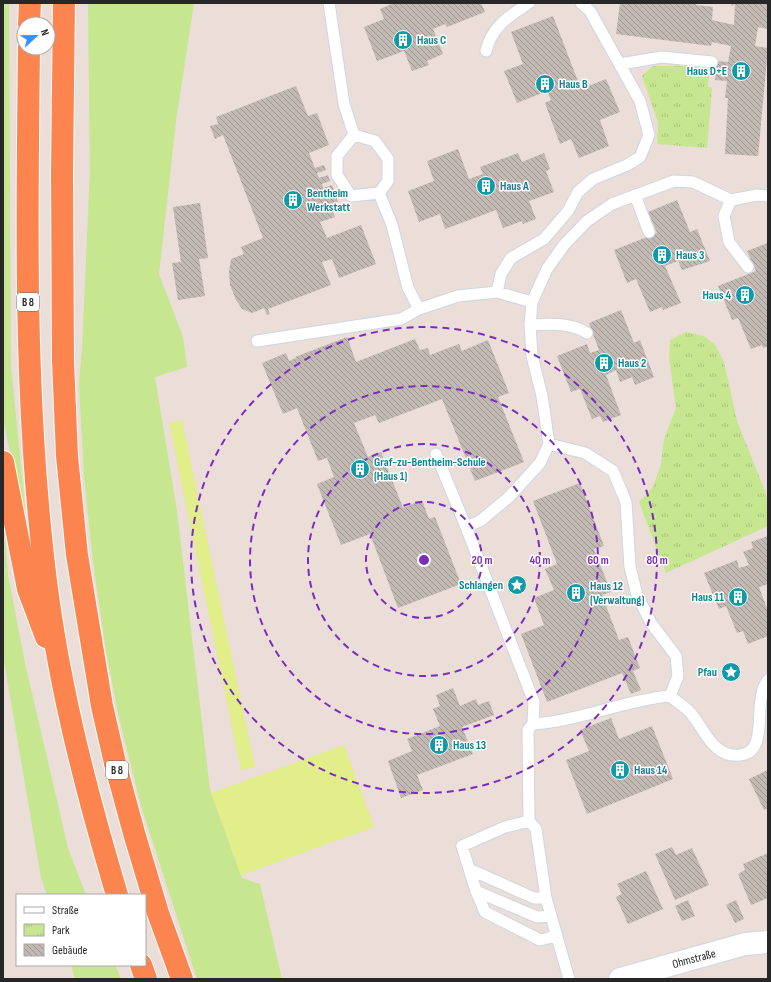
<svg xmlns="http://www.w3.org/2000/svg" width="771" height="982" font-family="'Sofia Sans Condensed',sans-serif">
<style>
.grass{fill:#c6e68f}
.park{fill:url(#park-tufts)}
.pitch{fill:#e1ee8a}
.building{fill:url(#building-back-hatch)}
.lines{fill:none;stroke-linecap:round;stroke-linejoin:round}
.service-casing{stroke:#cdd7e2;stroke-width:13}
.minor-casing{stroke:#cdd7e2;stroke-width:24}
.trunk-casing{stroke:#fff;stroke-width:24}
.service{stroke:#fff;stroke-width:11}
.minor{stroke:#fff;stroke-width:22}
.trunk{stroke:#fc844e;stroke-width:22}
.ring{fill:none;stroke:#7b2cbf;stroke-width:2;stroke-dasharray:7 5}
.labels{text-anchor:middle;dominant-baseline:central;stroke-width:3;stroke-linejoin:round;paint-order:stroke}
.shield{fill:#fff;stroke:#686868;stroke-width:1}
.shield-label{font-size:11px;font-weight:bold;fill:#272727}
.culture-label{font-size:12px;font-weight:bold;fill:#0d838f;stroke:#fff;text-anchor:start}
.street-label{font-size:12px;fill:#272727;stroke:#fff}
.centre{fill:#7b2cbf;stroke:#fff;stroke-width:2}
.ring-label{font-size:12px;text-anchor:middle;font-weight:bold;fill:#7b2cbf;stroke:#fff;stroke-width:3;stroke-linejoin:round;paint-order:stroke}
</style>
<defs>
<pattern id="park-tufts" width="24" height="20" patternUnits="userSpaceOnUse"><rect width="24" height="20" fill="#c6e68f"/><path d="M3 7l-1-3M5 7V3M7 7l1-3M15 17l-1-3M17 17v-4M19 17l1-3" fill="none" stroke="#aac57b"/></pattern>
<pattern id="building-back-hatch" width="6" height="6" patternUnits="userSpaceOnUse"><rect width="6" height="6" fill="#c2b9b3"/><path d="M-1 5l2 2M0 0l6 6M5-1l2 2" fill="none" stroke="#9e9692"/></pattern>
</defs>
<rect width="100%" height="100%" fill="#ebddd7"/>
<path class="grass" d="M3,3H9L11,366L28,538L3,419Z
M88,3H194L176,121L159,274L183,337L187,367L155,377L177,511L210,790L242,878L260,884L282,979H197L141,806L118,713L106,651L93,562L84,477L79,385L82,349L90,171Z
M3,516L8,575L25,663L68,848L86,895H47L41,878L3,655Z
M71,965H115L121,979H75Z"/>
<path class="park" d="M653,66H686L709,69L708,87L712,88L707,148L657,144L658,122L642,76Z
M686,332L704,336L715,345L724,362L737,421L768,499V526L666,573L639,502L653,487L661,464L664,439L676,408L669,358L670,340Z"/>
<path class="pitch" d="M182,420L255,767L241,770L169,423Z
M344,745L374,827L241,875L211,793Z"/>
<path class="building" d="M394,3H481L485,12L447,27L445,24L433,29L443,54L427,61L429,65L412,71L404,51L377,61L364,27L384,19L380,9Z
M620,3H696V5L713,7L712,20L734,25L735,4L732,6L730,3H766L768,5V29L758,27L755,46L768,48L758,156L725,154L728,98H725L727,81L715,80L717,61L728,62L731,46L712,42L711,46L616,34Z
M553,16L581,89L606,79L620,112L600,120L609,146L579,158L571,139L560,144L545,103L551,100L547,91L517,103L504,71L523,64L511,32Z
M296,86L308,116L317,113L329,145L309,153L315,168L324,165L326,170L317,173L319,178L328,175L330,181L322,184L323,188L332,185L334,191L326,194L327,198L336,195L338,202L330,205L335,217L320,222L327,238L361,225L376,264L339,278L332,259L322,262L331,285L268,309L270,314L267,315L264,308L252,313L242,309L236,300L230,285L229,272L231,259L244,254L241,247L263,238L223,135L215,139L210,126L218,124L216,117Z
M458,149L469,179L483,174L480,167L518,153L522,162L544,153L550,169L546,171L554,192L529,201L536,219L523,224L522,221L503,228L496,210L445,229L440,214L419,222L408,191L434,181L427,161Z
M677,200L690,232L697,229L710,261L682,270L678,261L665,266L681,303L663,310L662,307L650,312L636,279L627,283L614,250L657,233L648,212Z
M200,203L208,258L199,259L205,296L178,300L172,263L181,262L173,207Z
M768,243V346L763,348L762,345L751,349L738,318L732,320L718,286L756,271L747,251Z
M621,310L634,343L640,340L654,377L635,385L632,377L620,382L616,370L606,375L621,415L603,422L600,416L592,419L580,389L571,392L557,356L587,344L590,353L599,350L589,323Z
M347,337L356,362L415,339L420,350L428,348L430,355L459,344L462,351L488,340L509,393L498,397L524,462L475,481L442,399L379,423L375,415L354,423L368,457L381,452L403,508L422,500L429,519L435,517L461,584L398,608L370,534L341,545L317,484L334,477L327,458L318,461L297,408L283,414L262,363L286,353L289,361L296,358L295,357Z
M580,483L604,546L594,549L611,592L602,595L619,640L628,637L640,668L633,671L641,690L631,694L622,673L547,702L521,634L544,625L534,598L554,590L545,569L557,564L533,501Z
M768,536V584L759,587L768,611V636L748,644L743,631L737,633L726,606L719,609L704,573L737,560L739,568L749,565L743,552L753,548L751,542Z
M453,688L460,706L476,699L478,705L489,701L494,715L462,727L473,754L417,775L423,790L401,798L388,761L412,751L407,739L440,726L433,709L440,706L436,695Z
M611,718L619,739L652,726L673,779L587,814L566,760L589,751L580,730Z
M768,770V808L764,810L749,779Z
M672,847L676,855L692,848L709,885L675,900L655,854Z
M768,853V898L751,905L738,874L745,870L743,864Z
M646,871L663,909L628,924L616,897L622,894L617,884Z
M688,900L695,916L682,921L675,906Z
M736,900L744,919L735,923L726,905Z"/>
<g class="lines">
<g class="service-casing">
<path id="service" d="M329,3L344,104L354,135L375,141L388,159V181L379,193L392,225L408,288L419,309L458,296L497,292L532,302
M486,51C492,26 509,16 529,3
M620,64L662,57L712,62
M354,135L337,156V175L351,196L379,193
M635,195L649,232
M731,200L724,216L729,242L748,267
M497,292L501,274L511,258L544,239L568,211L578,192L593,179L627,165L640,157L649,135L640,101L590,11L581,3
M530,325C549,324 570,322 587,333
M257,341L401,319L419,309
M549,444L585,453L613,471L626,502L630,567L637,595L651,623L676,656L678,676L670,696
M436,454L466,527
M533,724L534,702L466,527L480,521L509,497L540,463L549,444L542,396L532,356L530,325L532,302L547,269L564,245L587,221L612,204L674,181L693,182L731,200L757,195L768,196
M529,821L505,827L462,846L476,891L485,912L540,940L557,936
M469,869L534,898H546
M476,891L537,917L551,916
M569,979L546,898L536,829L529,821L528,730L533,724C580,721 624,700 670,696C677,702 688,708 693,716C701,726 707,740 717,748C724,754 731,756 740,755C771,752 751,701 768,680"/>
</g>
<g class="minor-casing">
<path id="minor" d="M620,979L745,944L768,942"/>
</g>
<g class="trunk-casing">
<path id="trunk" d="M64,3L62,173L63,361L67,456L77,555L102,706L115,763L134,833L158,913L182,979
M29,24L30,3
M29,48C27,217 24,386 43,555C55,671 84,784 117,895
M3,462L28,589L46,637
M141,965L146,979"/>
</g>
<use href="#service" class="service"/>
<use href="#minor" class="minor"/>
<use href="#trunk" class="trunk"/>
</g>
<g class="ring">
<circle cx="424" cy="560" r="58"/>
<circle cx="424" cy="560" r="116"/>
<circle cx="424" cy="560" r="174"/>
<circle cx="424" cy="560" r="233"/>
</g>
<defs>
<g id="building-disc" transform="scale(1)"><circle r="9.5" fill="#0f9aa8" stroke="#fff"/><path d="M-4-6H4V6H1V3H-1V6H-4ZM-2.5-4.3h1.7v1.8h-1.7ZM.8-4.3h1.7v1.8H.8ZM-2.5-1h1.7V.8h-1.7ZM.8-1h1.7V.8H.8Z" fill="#fff"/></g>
<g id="sight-disc" transform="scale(1)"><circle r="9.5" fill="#0f9aa8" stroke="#fff"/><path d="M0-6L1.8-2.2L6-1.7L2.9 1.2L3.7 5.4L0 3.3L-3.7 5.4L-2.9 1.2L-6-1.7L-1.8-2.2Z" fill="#fff"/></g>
</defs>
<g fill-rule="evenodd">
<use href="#building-disc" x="403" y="40"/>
<use href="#building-disc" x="741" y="71"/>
<use href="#building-disc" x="545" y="84"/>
<use href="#building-disc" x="486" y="186"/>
<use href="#building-disc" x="293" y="200"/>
<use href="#building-disc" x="662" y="255"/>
<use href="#building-disc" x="745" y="295"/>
<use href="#building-disc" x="604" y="363"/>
<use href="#building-disc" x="360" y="469"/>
<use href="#sight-disc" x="517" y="585"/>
<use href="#building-disc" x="576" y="593"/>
<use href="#building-disc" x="738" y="597"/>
<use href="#sight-disc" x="731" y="672"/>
<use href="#building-disc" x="439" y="745"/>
<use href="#building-disc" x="620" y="770"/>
</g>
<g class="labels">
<g class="shield">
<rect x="17" y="293" width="22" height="18" rx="3"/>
<rect x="106" y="761" width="22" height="18" rx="3"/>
</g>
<g class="shield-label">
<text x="28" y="302">B 8</text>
<text x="117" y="770">B 8</text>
</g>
<g class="culture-label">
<text x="417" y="40">Haus C</text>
<text x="727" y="71" text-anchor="end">Haus D+E</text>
<text x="559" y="84">Haus B</text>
<text x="500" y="186">Haus A</text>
<text x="307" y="193">Bentheim<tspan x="307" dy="14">Werkstatt</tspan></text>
<text x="676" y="255">Haus 3</text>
<text x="731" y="295" text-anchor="end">Haus 4</text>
<text x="618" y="363">Haus 2</text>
<text x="374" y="462">Graf-zu-Bentheim-Schule<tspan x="374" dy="14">(Haus 1)</tspan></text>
<text x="503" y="585" text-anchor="end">Schlangen</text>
<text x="590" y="586">Haus 12<tspan x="590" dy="14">(Verwaltung)</tspan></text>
<text x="724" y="597" text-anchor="end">Haus 11</text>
<text x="717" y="672" text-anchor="end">Pfau</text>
<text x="453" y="745">Haus 13</text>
<text x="634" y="770">Haus 14</text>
</g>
<g class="street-label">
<text transform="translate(694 959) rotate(-15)">Ohmstraße</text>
</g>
</g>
<circle cx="424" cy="560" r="6" class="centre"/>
<g class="ring-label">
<text x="482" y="564">20 m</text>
<text x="540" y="564">40 m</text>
<text x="598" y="564">60 m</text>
<text x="657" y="564">80 m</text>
</g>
<rect width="771" height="982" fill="none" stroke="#272727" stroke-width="8"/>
<rect x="16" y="894" width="130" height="72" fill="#ffffff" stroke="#a9a9a9"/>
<rect x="24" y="907" width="20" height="6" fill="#ffffff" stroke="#a9a9a9"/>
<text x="52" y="914" font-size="12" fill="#272727">Straße</text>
<rect x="24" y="924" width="20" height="12" fill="url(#park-tufts)" stroke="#a9a9a9"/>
<text x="52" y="934" font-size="12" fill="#272727">Park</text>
<rect x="24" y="944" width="20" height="12" fill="url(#building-back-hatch)" stroke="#a9a9a9"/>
<text x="52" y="954" font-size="12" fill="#272727">Gebäude</text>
<g transform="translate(36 36) rotate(68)"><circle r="19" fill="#ffffff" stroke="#a9a9a9"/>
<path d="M0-3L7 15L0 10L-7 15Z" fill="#3093ff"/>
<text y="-6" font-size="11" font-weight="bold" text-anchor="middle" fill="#272727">N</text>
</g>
</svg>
